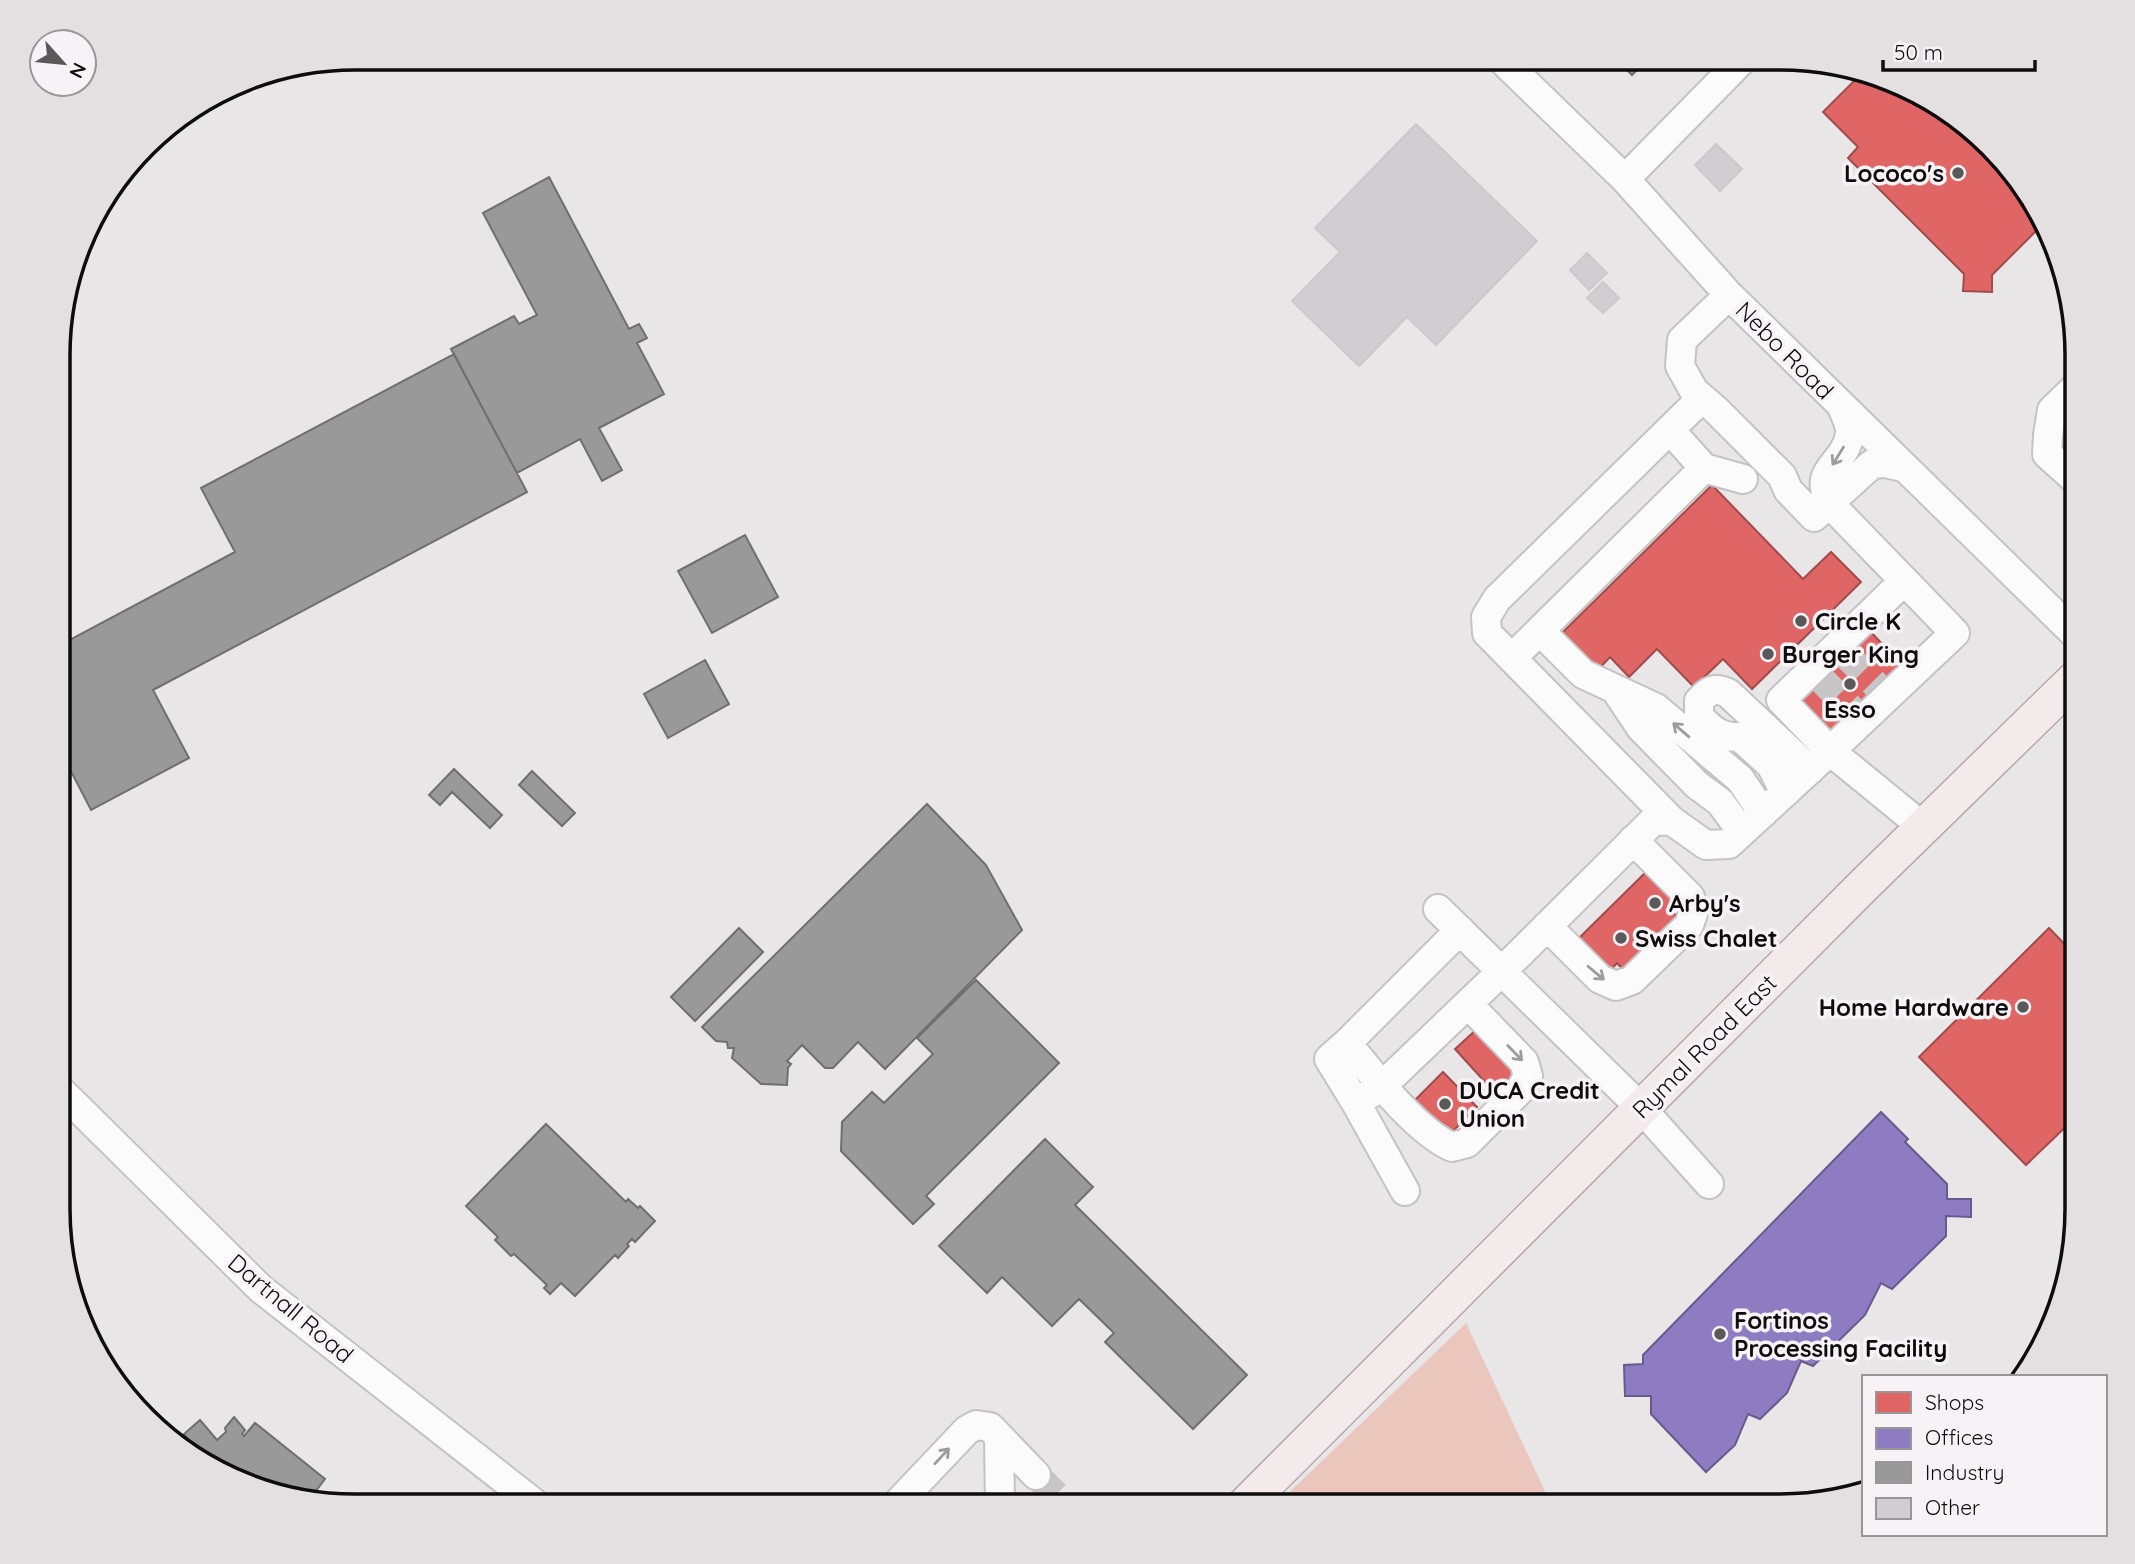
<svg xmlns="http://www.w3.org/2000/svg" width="2135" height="1564" font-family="Quicksand,sans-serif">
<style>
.green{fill:#ebc6bd}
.shops{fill:#e06666;stroke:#a14b4b;stroke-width:2}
.offices{fill:#8e7cc3;stroke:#685a8c;stroke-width:2}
.industry{fill:#999;stroke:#6f6f6f;stroke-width:2}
.building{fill:#d0ced0;stroke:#cbc9cb;stroke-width:2}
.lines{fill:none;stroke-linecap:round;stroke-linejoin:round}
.minor-tunnel{stroke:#c8c5c7;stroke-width:28;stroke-dasharray:28 14;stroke-linecap:butt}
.minor-casing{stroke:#c5c2c4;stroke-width:32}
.major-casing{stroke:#b8a7ac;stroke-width:38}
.minor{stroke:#fcfbfc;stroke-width:28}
.major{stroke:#f3eaec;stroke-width:35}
.oneway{stroke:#9d9b9c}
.poi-dot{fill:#5b585a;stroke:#f7f2f5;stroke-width:2.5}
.labels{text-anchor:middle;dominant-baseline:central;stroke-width:7;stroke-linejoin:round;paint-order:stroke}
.poi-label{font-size:24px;font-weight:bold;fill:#0e0c0d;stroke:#f7f2f5;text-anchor:start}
.street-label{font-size:24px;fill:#0e0c0d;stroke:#f7f2f5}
.rim{fill:none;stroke:#0e0c0d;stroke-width:3.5}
</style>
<rect width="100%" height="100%" fill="#e9e6e8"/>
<path class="green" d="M1466,1323L1552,1506H1275Z"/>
<path class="shops" d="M1862,73L1894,80L1961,119L2045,222L1992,275V292L1963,291L1964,274L1848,158L1858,147L1823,112Z
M2065,434L2072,440L2077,435V476L2053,448Z
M1712,485L1803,579L1831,552L1861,582L1752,689L1723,659L1694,687L1657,649L1629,677L1610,657L1597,671L1561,634Z
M1867,628L1906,669L1836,737L1796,697Z
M1648,870L1680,902L1671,911L1680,919L1626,973L1617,963L1609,972L1577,940Z
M2049,928L2077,957V1116L2026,1165L1919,1057Z
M1477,1029L1517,1073L1495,1093L1455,1049Z
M1443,1072L1477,1107L1448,1136L1414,1101Z"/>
<path class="offices" d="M1881,1112L1908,1139L1905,1142L1947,1184V1199H1971V1217L1946,1216V1236L1892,1289L1881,1283L1865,1315L1813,1366L1801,1361L1787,1393L1760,1419L1748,1414L1735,1445L1706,1472L1651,1414V1396H1625L1624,1365L1643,1364V1355Z"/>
<path class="industry" d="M1615,58H1649L1632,75Z
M549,177L629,329L639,324L647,338L637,343L664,394L599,428L622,470L602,481L580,439L517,473L451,349L514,316L519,324L537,315L483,213Z
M454,354L527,492L153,690L189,758L91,810L60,750V645L235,552L201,488Z
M745,535L778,597L712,633L678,571Z
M705,660L729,704L668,738L644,694Z
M454,769L502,815L490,828L452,792L440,805L429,795Z
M532,771L575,813L562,826L519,785Z
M927,804L986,865L1022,930L885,1069L858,1042L833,1068H825L802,1045L787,1061L791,1064L788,1068L787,1085L761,1084L732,1058L734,1048H728L727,1042L716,1041L702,1027Z
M739,928L763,952L695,1021L671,997Z
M976,980L1059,1063L926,1196L934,1204L913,1224L841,1151L842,1122L872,1092L884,1103L933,1054L917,1038Z
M546,1124L626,1202L628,1199L638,1208L640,1206L655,1221L635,1242L632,1239L627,1244L629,1246L618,1258L615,1255L575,1296L561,1283L550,1294L544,1288L547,1285L514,1254L511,1256L495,1240L498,1237L466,1206Z
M1045,1139L1093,1187L1075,1205L1247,1375L1193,1429L1105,1342L1114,1333L1079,1299L1052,1326L1002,1277L987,1293L939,1246Z
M234,1417L245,1430L242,1434L244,1436L255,1423L325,1479L316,1491L334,1504L333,1505L241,1484L171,1442L175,1438L180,1444L188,1439L184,1434L200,1420L217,1440L226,1432L225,1428Z"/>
<path class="building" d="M1416,124L1537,241L1436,345L1407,317L1359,366L1292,301L1340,252L1315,228Z
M1716,144L1742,169L1720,191L1695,165Z
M1587,253L1607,273L1589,290L1570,270Z
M1603,282L1619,298L1603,313L1587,298Z"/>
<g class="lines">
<path class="minor-tunnel" d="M1843,652L1883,692
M1818,676L1858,716
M1036,1475L1067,1506"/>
<g class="minor-casing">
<path id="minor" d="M1500,58L1625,179L1729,295L2077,636
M1625,179L1744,58
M1729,295L1682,340L1680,366L1694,391L1716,410L1782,476L1788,490L1814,517L1872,464L1885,463L1903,467
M2077,386L2052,410L2048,435L2047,454L2077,481
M1842,407C1845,414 1851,426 1850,434C1844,467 1812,467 1830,504L1955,633L1830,751L1781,700L1904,581
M1704,468L1743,479
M1541,632L1583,674L1656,708L1740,779L1763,813
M1512,658L1704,468L1670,430
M1615,689L1641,728L1697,785L1720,802L1742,832
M1787,791L1779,781L1771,765L1740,737C1721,738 1711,730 1699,716V701C1709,690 1714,687 1728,693L1810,770
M1672,821L1487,633L1486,617L1497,599L1702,398
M1438,909L1642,1109L1709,1184
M1547,926L1600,979L1616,986L1632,980L1689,925L1694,910L1690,897L1633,840
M1460,930L1347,1043C1372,1074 1416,1131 1452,1147L1467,1143L1521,1089L1528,1076L1524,1062L1468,1004
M1347,1043L1329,1059L1356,1103
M60,1090L261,1289L538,1506
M1405,1191L1356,1103L1382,1086L1502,971L1654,820L1672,821L1706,845L1729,844L1830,751L1923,827
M999,1437L1000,1506
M895,1506L967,1430L976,1425L990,1427L1036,1475"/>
</g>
<g class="major-casing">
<path id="major" d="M1244,1506L1866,883L2077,677"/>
</g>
<use href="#minor" class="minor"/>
<use href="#major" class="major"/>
</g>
<defs><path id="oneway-shaft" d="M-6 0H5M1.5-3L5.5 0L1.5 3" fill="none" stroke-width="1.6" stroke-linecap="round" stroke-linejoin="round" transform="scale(1.75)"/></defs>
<g class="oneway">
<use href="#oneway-shaft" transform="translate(1838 456) rotate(122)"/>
<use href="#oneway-shaft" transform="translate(1681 730) rotate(-139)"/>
<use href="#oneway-shaft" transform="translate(1596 973) rotate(40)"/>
<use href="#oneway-shaft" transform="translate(1515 1053) rotate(46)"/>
<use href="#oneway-shaft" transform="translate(942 1456) rotate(-47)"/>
</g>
<g class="poi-dot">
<circle cx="1958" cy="173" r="7"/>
<circle cx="1801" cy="621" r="7"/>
<circle cx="1768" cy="654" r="7"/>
<circle cx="1850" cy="684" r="7"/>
<circle cx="1655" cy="903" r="7"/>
<circle cx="1621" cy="938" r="7"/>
<circle cx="2023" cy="1007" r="7"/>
<circle cx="1445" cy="1104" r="7"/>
<circle cx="1720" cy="1334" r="7"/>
</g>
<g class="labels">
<g class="poi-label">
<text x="1944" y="173" text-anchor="end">Lococo's</text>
<text x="1815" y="621">Circle K</text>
<text x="1782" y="654">Burger King</text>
<text x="1850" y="709" text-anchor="middle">Esso</text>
<text x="1669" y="903">Arby's</text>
<text x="1635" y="938">Swiss Chalet</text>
<text x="2009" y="1007" text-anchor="end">Home Hardware</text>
<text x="1459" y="1090">DUCA Credit<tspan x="1459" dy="28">Union</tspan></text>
<text x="1734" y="1320">Fortinos<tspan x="1734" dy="28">Processing Facility</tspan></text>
</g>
<g class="street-label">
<text transform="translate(1785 350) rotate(45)">Nebo Road</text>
<text transform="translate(1704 1046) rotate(-45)">Rymal Road East</text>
<text transform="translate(291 1308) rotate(40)">Dartnall Road</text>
</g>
</g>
<path d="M0 0H2135V1564H0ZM355 70H1780A285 285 0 0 1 2065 355V1209A285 285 0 0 1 1780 1494H355A285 285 0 0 1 70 1209V355A285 285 0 0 1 355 70Z" fill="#e4e0e2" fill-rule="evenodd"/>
<path class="rim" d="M355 70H1780A285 285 0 0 1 2065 355V1209A285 285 0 0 1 1780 1494H355A285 285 0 0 1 70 1209V355A285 285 0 0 1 355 70Z"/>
<rect x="1862" y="1375" width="245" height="161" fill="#f7f2f5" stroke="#9a9698" stroke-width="2"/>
<rect x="1876" y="1392" width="35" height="21" fill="#e06666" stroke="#9a9698" stroke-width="2"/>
<text x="1925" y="1410" font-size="21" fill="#0e0c0d">Shops</text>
<rect x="1876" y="1428" width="35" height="21" fill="#8e7cc3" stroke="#9a9698" stroke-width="2"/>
<text x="1925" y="1445" font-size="21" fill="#0e0c0d">Offices</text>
<rect x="1876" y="1462" width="35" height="21" fill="#999999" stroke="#9a9698" stroke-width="2"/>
<text x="1925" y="1480" font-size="21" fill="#0e0c0d">Industry</text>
<rect x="1876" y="1498" width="35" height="21" fill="#d0ced0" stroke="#9a9698" stroke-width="2"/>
<text x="1925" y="1515" font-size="21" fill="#0e0c0d">Other</text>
<g transform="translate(63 63) rotate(117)"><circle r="33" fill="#f7f2f5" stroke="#9a9698" stroke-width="2"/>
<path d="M0-5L12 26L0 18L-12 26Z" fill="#5b585a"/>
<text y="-10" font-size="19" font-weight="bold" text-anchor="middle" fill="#0e0c0d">N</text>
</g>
<path d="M1883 60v10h152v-10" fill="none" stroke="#0e0c0d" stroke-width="3.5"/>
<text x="1894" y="60" font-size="21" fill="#0e0c0d" stroke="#f7f2f5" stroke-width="5" paint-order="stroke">50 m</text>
</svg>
